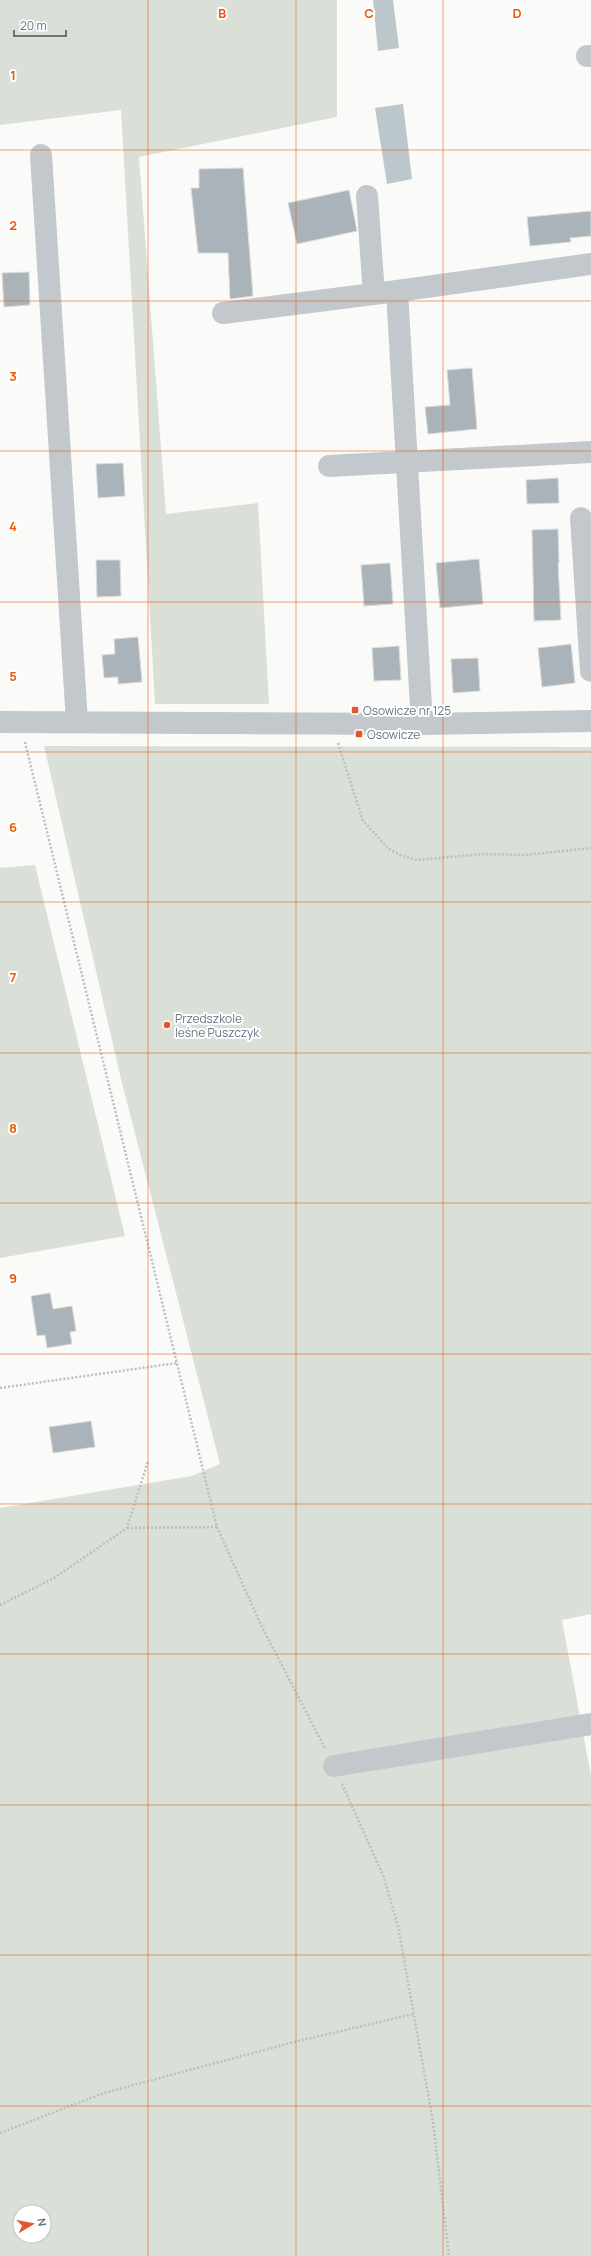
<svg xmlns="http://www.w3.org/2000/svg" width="591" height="2256" font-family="Manrope,sans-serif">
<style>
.green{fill:#dadfd7;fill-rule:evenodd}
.water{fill:#bbc7cb}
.building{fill:#aab3b9;stroke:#dcdcda}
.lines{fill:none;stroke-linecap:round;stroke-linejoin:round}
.path{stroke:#bbbfc2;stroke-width:2.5;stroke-dasharray:2 2;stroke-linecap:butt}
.minor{stroke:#c3c8cc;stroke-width:22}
.grid{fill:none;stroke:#e8590c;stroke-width:1;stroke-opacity:0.55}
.poi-dot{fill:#e4572e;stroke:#fff;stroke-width:1.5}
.labels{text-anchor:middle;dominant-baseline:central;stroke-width:4;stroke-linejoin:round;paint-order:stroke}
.poi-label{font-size:12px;fill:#657683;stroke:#fff;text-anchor:start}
.grid-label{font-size:13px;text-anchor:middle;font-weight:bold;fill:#e8590c;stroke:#fff;stroke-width:4;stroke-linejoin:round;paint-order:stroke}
</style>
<rect width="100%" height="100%" fill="#fafaf8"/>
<path class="green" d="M0,0H337V117L139,157L166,514L258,503L269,704H155L121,110L0,125Z
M44,746L591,747V1614L562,1620L591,1776V2256H0V1508L192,1476L220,1464L120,1075ZM20,2212H44V2236H20Z
M35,865L125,1236L0,1258V868Z"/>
<path class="water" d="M373,0H393L399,48L378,51Z
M403,104L412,179L387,184L375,108Z"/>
<path class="building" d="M243,168L253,296L230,299L228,253H198L191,188H199V169Z
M349,190L357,231L297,244L288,203Z
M591,211V236L570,238L571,242L530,246L527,217Z
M29,272L30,305L4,307L2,273Z
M472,368L477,429L428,434L425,407L450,405L447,370Z
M123,463L125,496L98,498L96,464Z
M558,478L559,503L527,504L526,480Z
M558,529L559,563H558L561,620L534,621L532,530Z
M479,559L483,604L440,608L436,563Z
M96,560H120L121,596L97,597Z
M390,563L393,604L364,606L361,565Z
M138,637L142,682L118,684V677L104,678L102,655L115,654L114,639Z
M571,644L575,683L542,687L538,648Z
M399,646L401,680L374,681L372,648Z
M478,658L480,691L453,693L451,659Z
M50,1293L53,1309L72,1306L76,1331L70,1332L72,1344L47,1348L45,1335L37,1336L31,1296Z
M91,1421L95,1447L53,1453L49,1427Z"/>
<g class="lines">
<path class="path" d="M25,742L217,1527L261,1625L326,1750
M338,743L363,821L389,849L402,856L417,860L484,854L525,855L591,848
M0,1388L177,1363
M127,1528L217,1527
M0,1605L54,1578L127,1528L148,1461
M342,1784L383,1875L398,1926L433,2122L449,2256
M0,2133L104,2093L294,2042L413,2014"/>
<path class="minor" d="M587,56H591
M41,155L77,722
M367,196L374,294
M223,313L397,291
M329,466L591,452
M581,518L591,671
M0,722L422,724L591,721
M422,724L397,291L591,264
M334,1766L591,1724"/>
</g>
<path class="grid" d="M148,0V2256M296,0V2256M443,0V2256M0,150H591M0,301H591M0,451H591M0,602H591M0,752H591M0,902H591M0,1053H591M0,1203H591M0,1354H591M0,1504H591M0,1654H591M0,1805H591M0,1955H591M0,2106H591"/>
<g class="poi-dot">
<rect x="351" y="706" width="8" height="8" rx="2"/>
<rect x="355" y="730" width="8" height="8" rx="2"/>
<circle cx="167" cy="1025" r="4"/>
</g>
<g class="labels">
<g class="poi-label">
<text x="363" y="710">Osowicze nr 125</text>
<text x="367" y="734">Osowicze</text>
<text x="175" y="1018">Przedszkole<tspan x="175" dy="14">leśne Puszczyk</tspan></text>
</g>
</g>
<g class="grid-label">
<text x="222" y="18">B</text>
<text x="369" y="18">C</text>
<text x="517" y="18">D</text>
<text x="13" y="80">1</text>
<text x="13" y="230">2</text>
<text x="13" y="381">3</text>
<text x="13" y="531">4</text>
<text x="13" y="681">5</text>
<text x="13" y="832">6</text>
<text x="13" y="982">7</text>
<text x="13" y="1133">8</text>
<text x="13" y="1283">9</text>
</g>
<g transform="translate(32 2224) rotate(80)"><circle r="19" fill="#ffffff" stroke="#c1c8cd"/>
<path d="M0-3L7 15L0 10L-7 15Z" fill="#e4572e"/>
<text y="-6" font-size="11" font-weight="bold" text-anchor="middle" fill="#657683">N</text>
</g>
<path d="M14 30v6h52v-6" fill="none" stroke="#657683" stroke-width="2"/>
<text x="20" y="30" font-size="12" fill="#657683" stroke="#ffffff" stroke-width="3" paint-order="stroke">20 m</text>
</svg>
